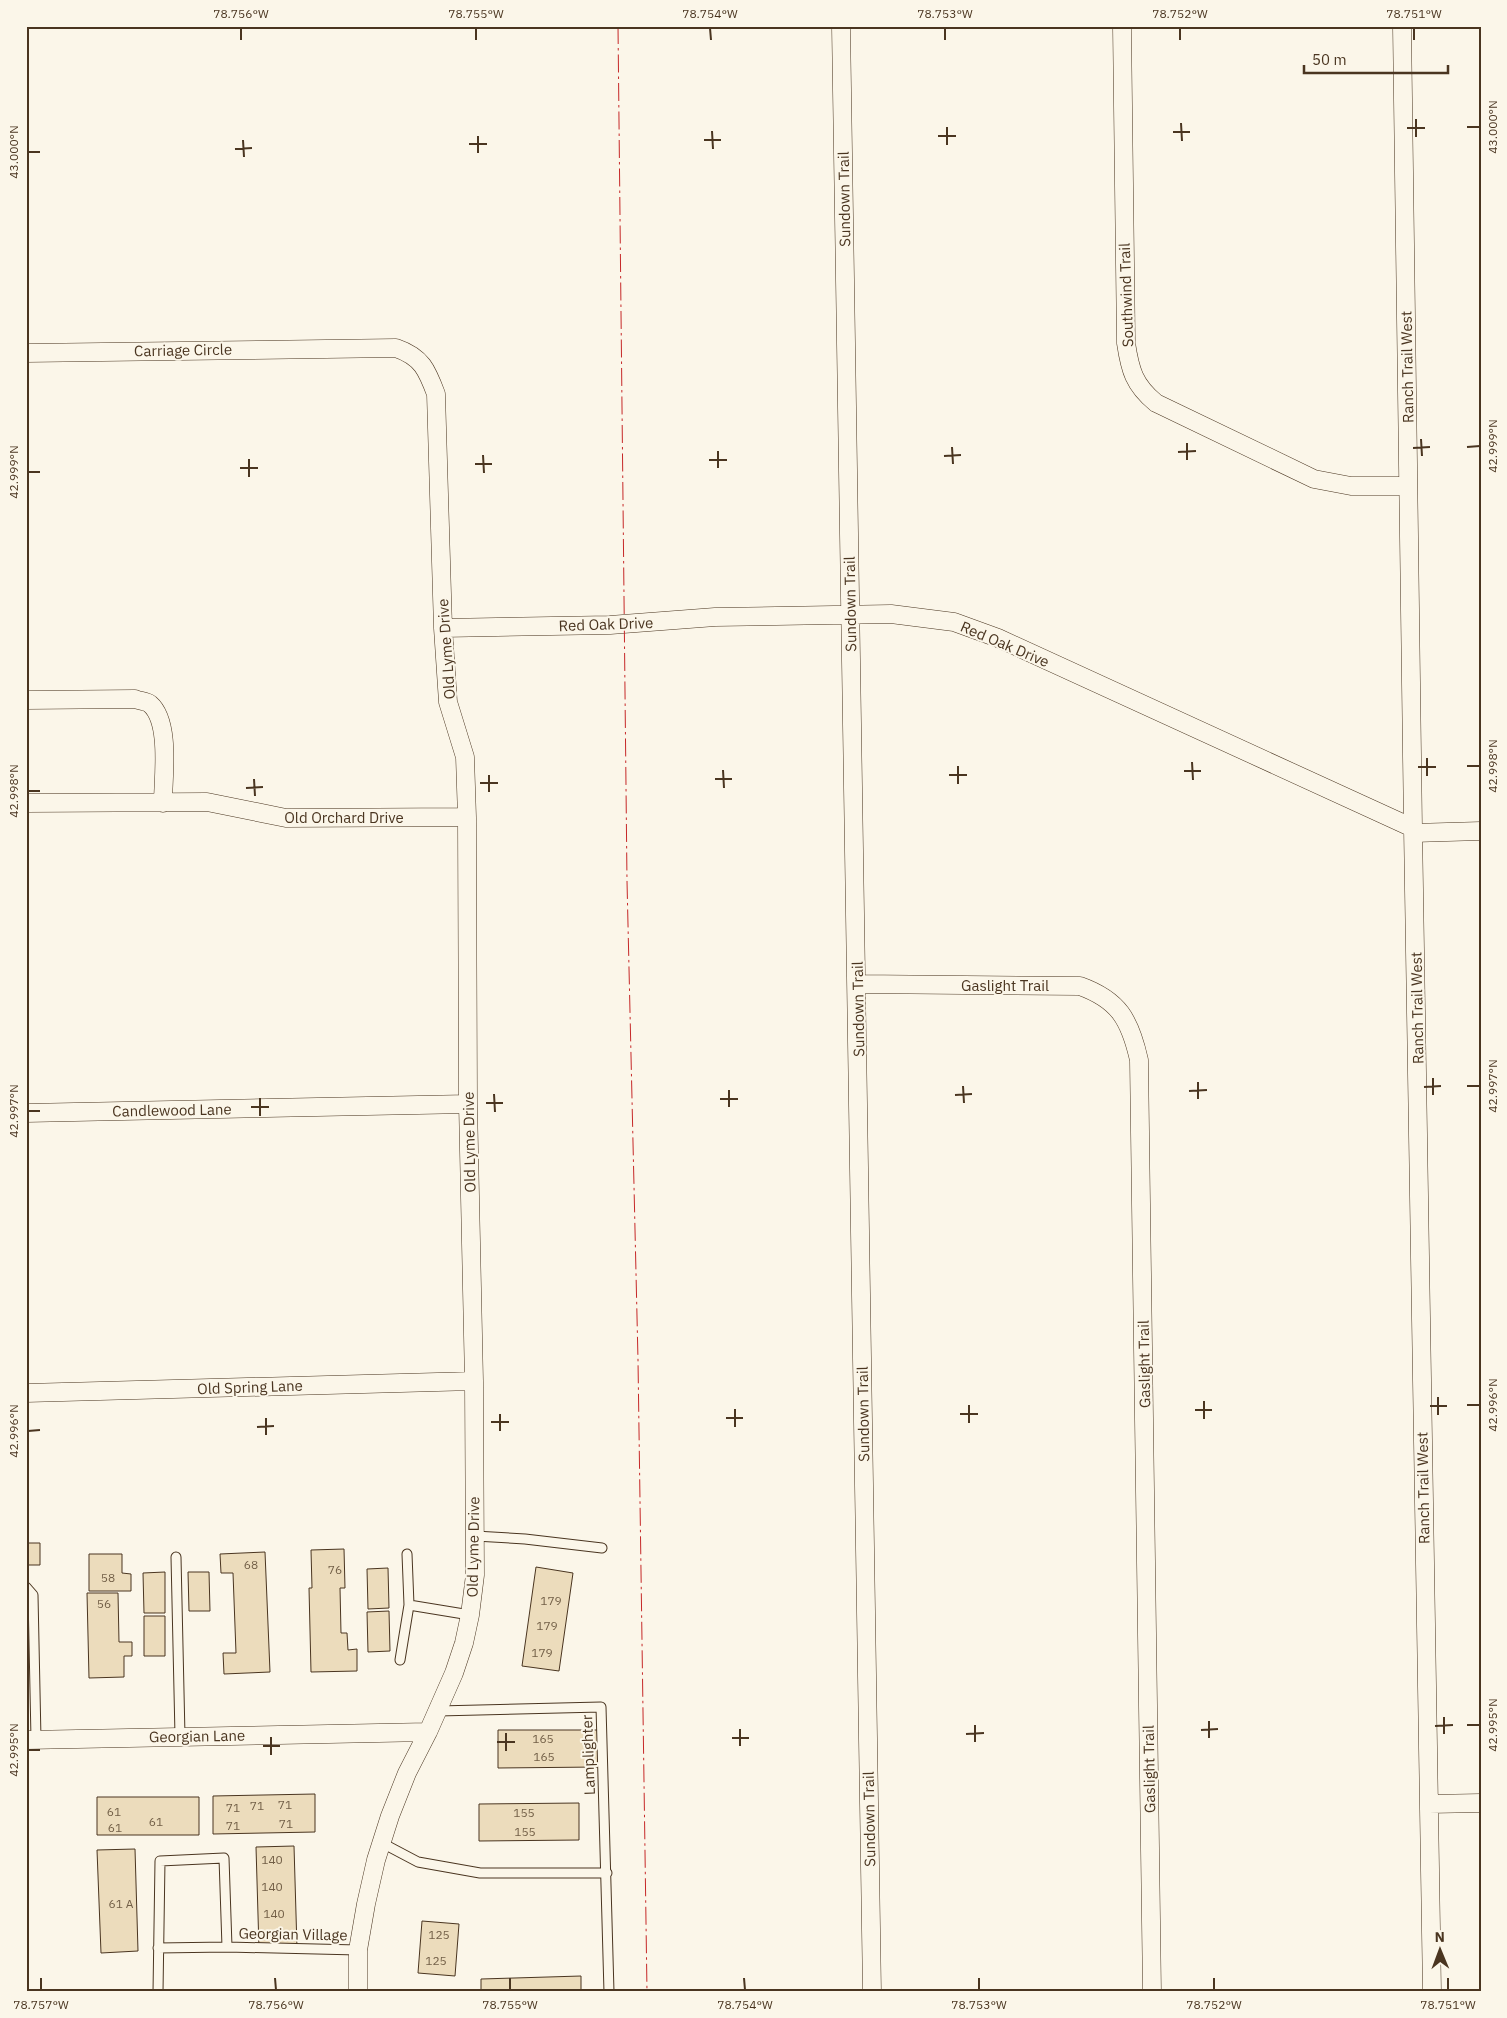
<svg xmlns="http://www.w3.org/2000/svg" width="1507" height="2018" font-family="'IBM Plex Sans',sans-serif">
<style>
.building{fill:#ecdcbc;stroke:#4a3520}
.lines{fill:none;stroke-linecap:round;stroke-linejoin:round}
.lane-casing{stroke:#4a3520;stroke-width:11}
.street-casing{stroke:#4a3520;stroke-width:19}
.lane{stroke:#fbf6e9;stroke-width:9}
.street{stroke:#fbf6e9;stroke-width:18}
.power{stroke:#c62828;stroke-width:1;stroke-dasharray:18 4 2.5 4;stroke-linecap:butt}
.ticks{fill:none;stroke:#4a3520;stroke-width:2}
.labels{text-anchor:middle;dominant-baseline:central;stroke-width:4;stroke-linejoin:round;paint-order:stroke}
.number-label{font-size:12px;fill:#725f47}
.street-label{font-size:15px;fill:#4a3520;stroke:#fbf6e9}
.neatline{fill:none;stroke:#4a3520;stroke-width:2}
.ticks-label{font-size:12px;text-anchor:middle;fill:#4a3520}
</style>
<rect width="100%" height="100%" fill="#fbf6e9"/>
<path class="building" d="M26,1543H40V1565H26Z
M344,1549L345,1588H340L341,1633H347L348,1650L357,1649V1671L311,1672L309,1588H312L311,1550Z
M265,1552L270,1672L224,1674L223,1653H236L233,1573H221L220,1554Z
M89,1554H122V1573L131,1574V1591H89Z
M536,1567L573,1573L559,1671L522,1666Z
M388,1568L389,1608L368,1609L367,1569Z
M165,1572V1613H144L143,1573Z
M188,1572H209L210,1611H189Z
M87,1593H118L119,1642H132V1656H124V1677L89,1678Z
M389,1611L390,1651L368,1652L367,1612Z
M144,1616H165V1656H144Z
M498,1730H598V1767L498,1768Z
M315,1794V1832L213,1834V1796Z
M97,1797H199V1835H97Z
M579,1803V1840L479,1841V1804Z
M294,1846L297,1948L259,1949L256,1847Z
M135,1849L138,1951L101,1953L97,1850Z
M422,1921L459,1924L455,1976L418,1973Z
M581,1976V1992H481V1979Z"/>
<g class="lines">
<g class="lane-casing">
<path id="lane" d="M475,1536L525,1539L602,1548
M407,1554L409,1605L470,1615
M176,1557L180,1736
M26,1587L33,1595L36,1739
M400,1660L409,1605
M438,1711L601,1707L609,1992
M382,1843L418,1862L480,1873H607
M158,1948L227,1947L358,1950
M158,1992L160,1861L224,1858L227,1947"/>
</g>
<g class="street-casing">
<path id="street" d="M841,26L872,1992
M1122,26L1126,343C1130,370 1134,385 1156,403L1314,479L1351,486H1408
M1402,26L1413,828L1432,1992
M26,353L396,348C422,357 427,370 436,394L443,628L448,702L465,757L467,817L468,1104L474,1381L475,1575L470,1615L464,1643L454,1673L428,1732L407,1773L390,1816L376,1860L366,1904L358,1950V1992
M443,628L610,625L715,617L891,614L954,622L998,638L1413,828
M26,700L135,699C139,701 146,701 150,704C171,722 163,778 163,803
M26,803L207,802L286,818L467,817
M1413,833L1481,831
M857,984L1080,986C1119,1000 1130,1020 1139,1060L1152,1992
M26,1113L468,1104
M26,1393L474,1381
M26,1740L428,1732
M1429,1804L1481,1803"/>
</g>
<use href="#lane" class="lane"/>
<use href="#street" class="street"/>
<path class="power" d="M618,26L627,881L638,1360L647,1992"/>
</g>
<path class="ticks" d="M241,28V40M476,28V40M710,28L711,40M945,28V40M1180,28V40M1414,28V40M1416,119V137M1181,123L1182,141M947,127V145M1467,127H1480M1407,128H1425M712,131L713,149M1173,132H1190M478,136V153M938,136H956M243,140L244,157M704,140H721M469,144H487M235,149L252,148M28,152H40M1421,439L1422,456M1187,443V460M952,447L953,464M1467,447L1480,446M1413,448L1430,447M718,451V468M1178,452L1196,451M483,455L484,473M944,456L961,455M249,459V477M709,460H727M475,464H492M240,468H258M28,472H40M1427,758V776M1192,762L1193,780M958,766V784M1467,766H1480M1418,767H1436M723,770L724,788M1184,771H1201M489,775V792M949,775H967M254,779L255,796M715,779H732M480,783H498M246,788L263,787M28,791H40M1433,1078V1095M1198,1082V1099M963,1086L964,1103M1467,1086H1480M1424,1087L1441,1086M729,1090V1107M1189,1091L1207,1090M494,1094L495,1112M955,1095L972,1094M260,1098V1116M720,1099H738M486,1103H503M251,1107H269M28,1111H40M1438,1397V1415M1204,1401V1419M969,1405V1423M1467,1405H1480M1430,1406H1447M735,1409V1427M1195,1410H1212M500,1414V1431M960,1414H978M266,1418V1435M726,1418H743M491,1422H509M257,1427L274,1426M28,1431L40,1430M1444,1717V1734M1209,1721V1738M975,1725V1742M1467,1725H1480M1435,1726L1453,1725M740,1729V1746M1201,1730L1218,1729M506,1733V1751M966,1734L984,1733M271,1737V1755M732,1738H749M497,1742H515M263,1746H280M28,1750H40M41,1978V1990M275,1978L276,1990M510,1978V1990M744,1978L745,1990M979,1978V1990M1214,1978V1990M1448,1978V1990"/>
<g class="labels">
<g class="number-label">
<text x="251" y="1564">68</text>
<text x="335" y="1569">76</text>
<text x="108" y="1577">58</text>
<text x="551" y="1600">179</text>
<text x="104" y="1603">56</text>
<text x="547" y="1625">179</text>
<text x="542" y="1652">179</text>
<text x="543" y="1738">165</text>
<text x="544" y="1756">165</text>
<text x="285" y="1804">71</text>
<text x="257" y="1805">71</text>
<text x="233" y="1807">71</text>
<text x="114" y="1811">61</text>
<text x="524" y="1812">155</text>
<text x="156" y="1821">61</text>
<text x="286" y="1823">71</text>
<text x="233" y="1825">71</text>
<text x="115" y="1827">61</text>
<text x="525" y="1831">155</text>
<text x="272" y="1859">140</text>
<text x="272" y="1886">140</text>
<text x="121" y="1903">61 A</text>
<text x="274" y="1913">140</text>
<text x="439" y="1934">125</text>
<text x="436" y="1960">125</text>
</g>
<g class="street-label">
<text transform="translate(844 199) rotate(-91)">Sundown Trail</text>
<text transform="translate(1126 295) rotate(-92)">Southwind Trail</text>
<text transform="translate(183 350) rotate(-1)">Carriage Circle</text>
<text transform="translate(1407 367) rotate(-91)">Ranch Trail West</text>
<text transform="translate(850 604) rotate(-91)">Sundown Trail</text>
<text transform="translate(606 624) rotate(-2)">Red Oak Drive</text>
<text transform="translate(1005 644) rotate(23)">Red Oak Drive</text>
<text transform="translate(446 649) rotate(-94)">Old Lyme Drive</text>
<text x="344" y="817">Old Orchard Drive</text>
<text x="1005" y="985">Gaslight Trail</text>
<text transform="translate(1417 1008) rotate(-91)">Ranch Trail West</text>
<text transform="translate(858 1009) rotate(-91)">Sundown Trail</text>
<text transform="translate(172 1110) rotate(-1)">Candlewood Lane</text>
<text transform="translate(469 1142) rotate(-91)">Old Lyme Drive</text>
<text transform="translate(1144 1364) rotate(-91)">Gaslight Trail</text>
<text transform="translate(250 1387) rotate(-2)">Old Spring Lane</text>
<text transform="translate(863 1414) rotate(-91)">Sundown Trail</text>
<text transform="translate(1423 1488) rotate(-91)">Ranch Trail West</text>
<text transform="translate(473 1547) rotate(-89)">Old Lyme Drive</text>
<text transform="translate(197 1736) rotate(-1)">Georgian Lane</text>
<text transform="translate(588 1755) rotate(-92)">Lamplighter</text>
<text transform="translate(1149 1769) rotate(-91)">Gaslight Trail</text>
<text transform="translate(869 1819) rotate(-91)">Sundown Trail</text>
<text transform="translate(293 1934) rotate(1)">Georgian Village</text>
</g>
</g>
<rect width="1507" height="2018" fill="none" stroke="#fbf6e9" stroke-width="55"/>
<g transform="translate(1440 1950) rotate(359)" stroke="#fbf6e9" stroke-width="4" paint-order="stroke">
<path d="M0-4L9 19L0 12L-9 19Z" fill="#4a3520"/>
<text y="-8" font-size="14" font-weight="bold" text-anchor="middle" fill="#4a3520">N</text>
</g>
<path d="M1304 65v8h144v-8" fill="none" stroke="#4a3520" stroke-width="2.5"/>
<text x="1312" y="65" font-size="15" fill="#4a3520" stroke="#fbf6e9" stroke-width="4" paint-order="stroke">50 m</text>
<rect x="28" y="28" width="1452" height="1962" class="neatline"/>
<g class="ticks-label">
<text x="241" y="18">78.756°W</text>
<text x="476" y="18">78.755°W</text>
<text x="710" y="18">78.754°W</text>
<text x="945" y="18">78.753°W</text>
<text x="1180" y="18">78.752°W</text>
<text x="1414" y="18">78.751°W</text>
<text transform="translate(1493 127) rotate(-90)" y="4">43.000°N</text>
<text transform="translate(14 152) rotate(-90)" y="4">43.000°N</text>
<text transform="translate(1493 446) rotate(-90)" y="4">42.999°N</text>
<text transform="translate(14 472) rotate(-90)" y="4">42.999°N</text>
<text transform="translate(1493 766) rotate(-90)" y="4">42.998°N</text>
<text transform="translate(14 791) rotate(-90)" y="4">42.998°N</text>
<text transform="translate(1493 1086) rotate(-90)" y="4">42.997°N</text>
<text transform="translate(14 1111) rotate(-90)" y="4">42.997°N</text>
<text transform="translate(1493 1405) rotate(-90)" y="4">42.996°N</text>
<text transform="translate(14 1431) rotate(-90)" y="4">42.996°N</text>
<text transform="translate(1493 1725) rotate(-90)" y="4">42.995°N</text>
<text transform="translate(14 1750) rotate(-90)" y="4">42.995°N</text>
<text x="41" y="2009">78.757°W</text>
<text x="276" y="2009">78.756°W</text>
<text x="510" y="2009">78.755°W</text>
<text x="745" y="2009">78.754°W</text>
<text x="979" y="2009">78.753°W</text>
<text x="1214" y="2009">78.752°W</text>
<text x="1448" y="2009">78.751°W</text>
</g>
</svg>
